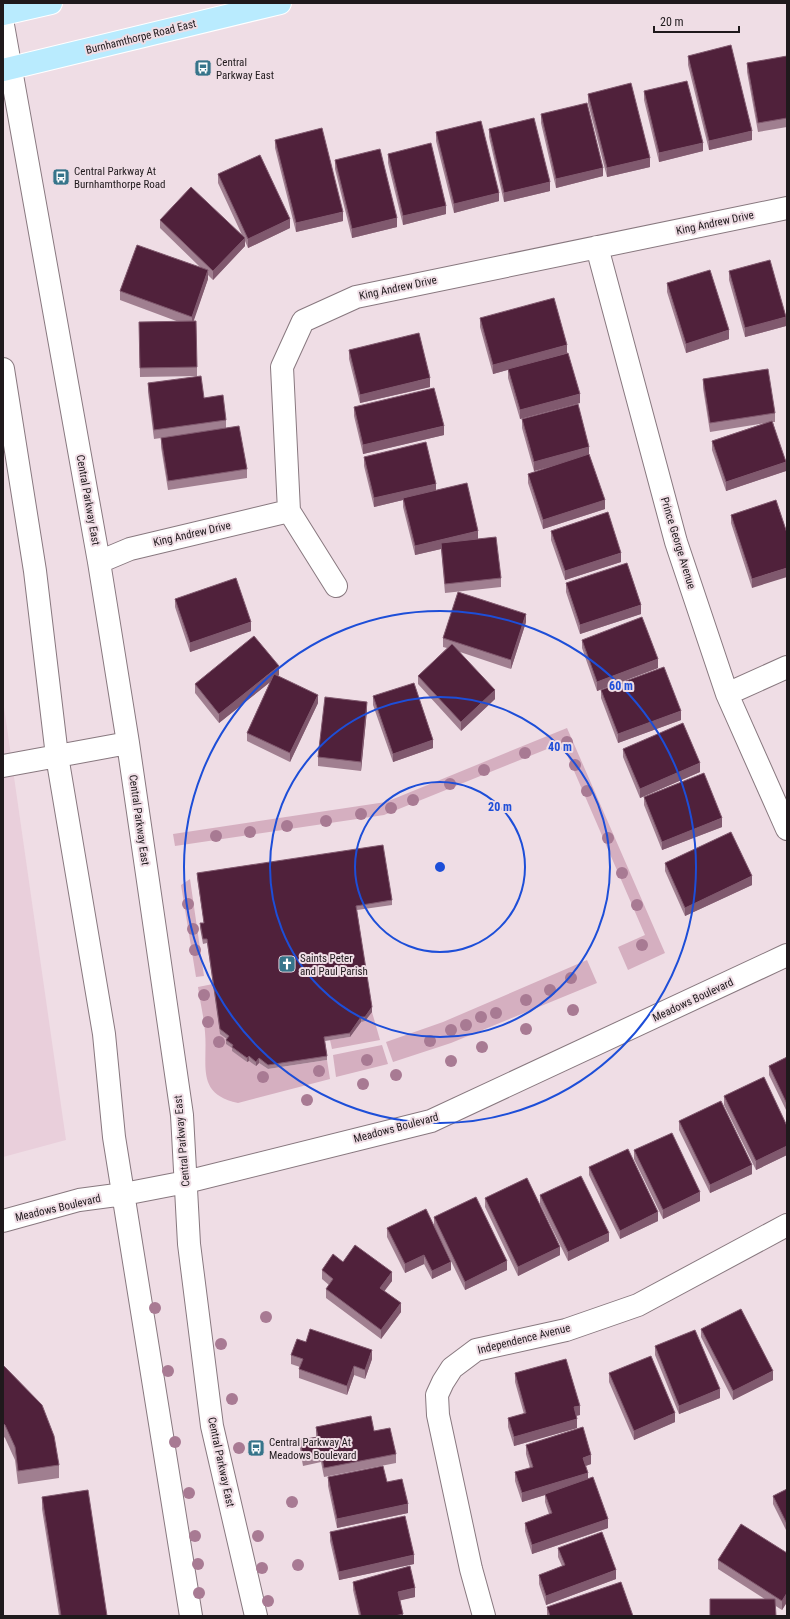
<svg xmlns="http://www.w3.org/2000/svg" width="790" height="1619" font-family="'Roboto Condensed',sans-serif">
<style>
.built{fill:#e9cfdb}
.green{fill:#d5afc0}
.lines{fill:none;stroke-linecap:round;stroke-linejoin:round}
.minor-casing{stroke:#88787f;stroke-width:24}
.major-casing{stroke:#fff;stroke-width:24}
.minor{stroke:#fff;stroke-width:22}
.major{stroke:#b9ebfe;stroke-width:22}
.tree{fill:#a87a93}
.wall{fill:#a07f90}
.shaded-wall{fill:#80596e}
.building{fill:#50213b;stroke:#80596e}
.ring{fill:none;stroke:#1d4ed8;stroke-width:2}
.labels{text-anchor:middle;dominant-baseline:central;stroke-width:4;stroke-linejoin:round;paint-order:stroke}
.street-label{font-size:11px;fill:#1f191c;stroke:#efdde5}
.poi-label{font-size:11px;fill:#1f191c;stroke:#efdde5;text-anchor:start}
.centre{fill:#1d4ed8;stroke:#efdde5;stroke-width:2}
.ring-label{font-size:12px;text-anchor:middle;font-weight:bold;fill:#1d4ed8;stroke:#efdde5;stroke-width:4;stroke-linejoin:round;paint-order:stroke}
</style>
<rect width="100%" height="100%" fill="#efdde5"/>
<path class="built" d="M3,700L66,1140L3,1157Z"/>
<path class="green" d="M567,728L665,953L628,970L618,947L645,935L562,743L384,815L175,846L173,834L386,802Z
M190,879L204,976L196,977L181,885Z
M587,960L597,983L451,1043L393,1062L386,1042L443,1022Z
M213,984L233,1049L247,1062L249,1061L259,1063L268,1069L327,1060L330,1079L238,1103C195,1094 208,1065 205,1032C204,1017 200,1002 198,987Z
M372,1012L380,1040L332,1049L330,1040L350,1037L361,1022Z
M382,1045L388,1064L336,1077L333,1055Z"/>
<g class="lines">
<g class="minor-casing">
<path id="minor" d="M3,25L99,562L128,743L182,1115L189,1244L212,1426L256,1616
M597,247L676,542L727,694L787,829
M3,369L35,571L57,756L104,1034L114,1137L191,1616
M99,562L130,549L289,511
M336,586L289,511L282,367L303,321L356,297L787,208
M727,694L787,667
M3,766L128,743
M3,1221L79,1200L124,1194L186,1182L431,1121L787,955
M484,1616L471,1569L438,1415L437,1395L443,1382L452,1368L476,1350L566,1330L638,1305L787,1225"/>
</g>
<g class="major-casing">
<path id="major" d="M3,14L51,3
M3,70L280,3"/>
</g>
<use href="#minor" class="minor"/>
<use href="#major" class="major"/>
</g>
<g class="tree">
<circle cx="567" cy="742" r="6"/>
<circle cx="525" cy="753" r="6"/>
<circle cx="575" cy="765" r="6"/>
<circle cx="484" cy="770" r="6"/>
<circle cx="450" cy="784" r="6"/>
<circle cx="587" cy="791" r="6"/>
<circle cx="413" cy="800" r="6"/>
<circle cx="391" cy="808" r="6"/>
<circle cx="361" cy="814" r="6"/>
<circle cx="326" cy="821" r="6"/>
<circle cx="287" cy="826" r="6"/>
<circle cx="250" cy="832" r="6"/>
<circle cx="216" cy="836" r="6"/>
<circle cx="608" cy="838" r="6"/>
<circle cx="622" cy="873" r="6"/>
<circle cx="188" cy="904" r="6"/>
<circle cx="637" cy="905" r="6"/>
<circle cx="193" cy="929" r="6"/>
<circle cx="642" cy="945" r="6"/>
<circle cx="195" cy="950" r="6"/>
<circle cx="571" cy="978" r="6"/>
<circle cx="550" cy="990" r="6"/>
<circle cx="204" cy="995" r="6"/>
<circle cx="526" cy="1000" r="6"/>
<circle cx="573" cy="1010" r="6"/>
<circle cx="496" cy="1013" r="6"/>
<circle cx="481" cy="1017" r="6"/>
<circle cx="208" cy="1022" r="6"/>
<circle cx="466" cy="1025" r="6"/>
<circle cx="526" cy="1029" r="6"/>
<circle cx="451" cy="1030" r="6"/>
<circle cx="430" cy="1041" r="6"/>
<circle cx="219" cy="1042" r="6"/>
<circle cx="482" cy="1047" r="6"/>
<circle cx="367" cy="1060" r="6"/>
<circle cx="451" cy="1061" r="6"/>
<circle cx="319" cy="1071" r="6"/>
<circle cx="396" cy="1075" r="6"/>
<circle cx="263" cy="1077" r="6"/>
<circle cx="363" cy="1084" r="6"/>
<circle cx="307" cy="1100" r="6"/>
<circle cx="155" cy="1308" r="6"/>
<circle cx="266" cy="1317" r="6"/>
<circle cx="221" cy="1344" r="6"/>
<circle cx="168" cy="1371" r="6"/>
<circle cx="232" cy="1399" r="6"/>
<circle cx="175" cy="1442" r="6"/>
<circle cx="239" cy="1448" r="6"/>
<circle cx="189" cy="1493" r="6"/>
<circle cx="292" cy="1502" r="6"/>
<circle cx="195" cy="1536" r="6"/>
<circle cx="258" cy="1536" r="6"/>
<circle cx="198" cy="1564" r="6"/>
<circle cx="298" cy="1565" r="6"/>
<circle cx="262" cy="1568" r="6"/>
<circle cx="199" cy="1593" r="6"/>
<circle cx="268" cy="1601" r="6"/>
</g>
<path class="wall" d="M688,56L752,140L709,150L688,65Z
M787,56V127L758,132L747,72V63Z
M644,91L703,151L659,162L644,100Z
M588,94L650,167L607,177L588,103Z
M541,114L603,176L556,188L541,123Z
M489,129L550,191L504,202L489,137Z
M436,132L499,201L454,213L436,141Z
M275,140L343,221L296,232L275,148Z
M388,154L446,214L403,225L388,163Z
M335,160L397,227L352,238L335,169Z
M218,174L290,228L248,248L245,241V246L213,280L208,275V279L193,321L197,367V376L140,377L139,322H179L120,300V291L200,267L160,228V220L242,235L218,183Z
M729,271L786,326L745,337L729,280Z
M667,283L729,339L686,353L667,292Z
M480,318L567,353L493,374L480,327Z
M349,350L430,387L360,403L349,359Z
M508,369L580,403L520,419L508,378Z
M703,379L775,413V422H773L786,471L726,491L712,450V441L765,423L710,432L703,388Z
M148,383L204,398L226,420V428L247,469V478L168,490L161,447V438L154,439L148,392Z
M354,407L444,435L363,454L354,416Z
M522,419L589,454L605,509L543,529L528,483V474L561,464L534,471L522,428Z
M364,457L436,491L478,539L501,578V587L445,593L441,549L415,555L403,507V500L374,507L364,466Z
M776,500L752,588L731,523V515Z
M551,531L621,562L565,580L551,540Z
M566,583L641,614L580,634L566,592Z
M175,599L251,631L190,652L175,607Z
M526,622L511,669L460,652L495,699L461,731L418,684V676L447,648L443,647V638Z
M582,640L658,668L597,691L582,648Z
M279,675L278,676L318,703L290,762L247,741V733L270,682L219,723L195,693V684Z
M601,690L681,720L618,743L601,698Z
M373,696L433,748L393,762L373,705Z
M367,710L361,771L318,766V757Z
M623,749L700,772L640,798L623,757Z
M644,797L722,827L662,850L644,805Z
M665,863L752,885L685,916L665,871Z
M197,873L392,900V905L357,910L372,1012L365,1021L361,1022L350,1037L325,1041L327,1056V1060L268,1069L259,1063L256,1066L249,1061L247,1062L232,1051V1048L226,1044V1040L227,1039L220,1034L207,943L203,944L200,928V923H204L197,878Z
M787,1057V1112L769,1075V1066Z
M724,1096L787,1126V1155L756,1170L724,1105Z
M679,1121L752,1174L710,1193L679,1130Z
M634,1150L700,1201L663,1219L634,1159Z
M589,1167L658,1221L620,1239L589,1175Z
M540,1195L609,1241L568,1261L540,1204Z
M485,1198L560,1255L518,1276L485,1207Z
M434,1217L507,1270L465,1290L434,1226Z
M387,1228L451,1270L432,1279L424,1264L405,1273L387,1237Z
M343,1262L392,1281L384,1291L401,1312L381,1339L326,1298V1289L329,1285L322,1279V1270Z
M701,1329L773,1380L733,1400L701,1337Z
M306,1342L372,1359L365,1379L354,1375L347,1395L299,1378V1369L300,1367L291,1364V1355Z
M655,1346L720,1398L679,1414L655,1355Z
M3,1365L59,1465V1478L18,1484L15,1460L5,1438L3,1436Z
M515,1373L580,1415L576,1416L577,1428L514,1446L508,1427V1418L524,1414L515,1382Z
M609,1373L675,1422L634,1440L609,1382Z
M316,1427L374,1431L396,1454V1463L324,1477L321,1462L303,1466L300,1449V1440L316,1437Z
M526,1445L591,1464L585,1466L588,1479L608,1528L532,1554L525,1531V1523L549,1514L545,1502V1495L522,1502L515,1481V1472L530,1468L526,1454Z
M328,1477L387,1482L408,1513L337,1528L328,1486Z
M787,1489V1532L773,1504V1496Z
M42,1497L107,1616H59L42,1509Z
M330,1532L414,1564L339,1580L330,1541Z
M558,1548L616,1579L546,1605L539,1584V1575L562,1566L558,1557Z
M787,1553V1602L782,1610L718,1569V1560Z
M353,1582L415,1597L400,1600L403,1616H359L353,1590Z
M547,1607L633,1616H547Z"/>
<path class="shaded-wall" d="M752,131V140L709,150V141Z
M703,143V151L659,162V153Z
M650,158V167L607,177V168Z
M603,168V176L556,188V179Z
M550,182V191L504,202V193Z
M499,193V201L454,213V204Z
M446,206V214L403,225V216Z
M343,212V221L296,232V223Z
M397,218V227L352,238V229Z
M290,219V228L248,248V239Z
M245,238V246L213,280V271Z
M208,270V279L192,326V317Z
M786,317V326L745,337V328Z
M729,330V339L686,353V344Z
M567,345V353L493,374V365Z
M430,378V387L360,403V395Z
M580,394V403L520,419V410Z
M444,426V435L363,454V445Z
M589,447V456L534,471V462Z
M786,462V471L726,491V482Z
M436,484V492L403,498V500L374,507V498Z
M605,500V509L543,529V520Z
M478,531V540L441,543V549L415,555V546Z
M621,553V562L565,580V571Z
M787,568V577L752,588V579Z
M641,605V614L580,634V625Z
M526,614V622L511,669V660Z
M251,622V631L190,652V643Z
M658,659V668L597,691V682Z
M279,666V675L219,723V714Z
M495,690V699L461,731V722Z
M318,695V703L290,762V753Z
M367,702V710L361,771V762Z
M681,711V720L618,743V734Z
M433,740V748L393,762V754Z
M700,763V772L640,798V789Z
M722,818V827L662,850V842Z
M752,876V885L685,916V908Z
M372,1007V1012L365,1021V1017Z
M361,1017V1022L350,1037V1033Z
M249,1056V1061L247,1062V1058Z
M259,1058V1063L256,1066V1062Z
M787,1146V1155L756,1170V1161Z
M752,1165V1174L710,1193V1185Z
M700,1192V1201L663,1219V1210Z
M658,1212V1221L620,1239V1231Z
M609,1233V1241L568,1261V1252Z
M560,1247V1255L518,1276V1267Z
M424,1255V1264L405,1273V1264Z
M507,1261V1270L465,1290V1282Z
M451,1262V1270L432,1279V1271Z
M392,1272V1281L380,1297V1288Z
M401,1303V1312L381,1339V1330Z
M372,1350V1359L365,1379V1370Z
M354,1366V1375L347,1395V1386Z
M773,1371V1380L733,1400V1391Z
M720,1389V1398L679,1414V1406Z
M580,1406V1415L574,1416V1407Z
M675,1413V1422L634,1440V1431Z
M577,1419V1428L514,1446V1437Z
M591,1455V1464L583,1467V1458Z
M588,1473V1482L522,1502V1493Z
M408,1504V1513L337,1528V1519Z
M608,1519V1528L532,1554V1545Z
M414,1555V1564L339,1580V1572Z
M616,1570V1579L546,1605V1596Z
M415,1588V1597L398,1601V1592Z
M787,1593V1602L782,1610V1601Z
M403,1614V1616H395Z"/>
<path class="building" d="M731,45L752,131L709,141L688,56Z
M787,56V118L758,123L747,63Z
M687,81L703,143L659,153L644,91Z
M631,83L650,158L607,168L588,94Z
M587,103L603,168L556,179L541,114Z
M534,118L550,182L504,193L489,129Z
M481,121L499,193L454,204L436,132Z
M322,128L343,212L296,223L275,140Z
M431,143L446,206L403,216L388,154Z
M380,149L397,218L352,229L335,160Z
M260,155L290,219L248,239L218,174Z
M191,187L245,238L213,271L160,220Z
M137,245L208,270L192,317L120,291Z
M770,260L786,317L745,328L729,271Z
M710,270L729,330L686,344L667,283Z
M554,298L567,345L493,365L480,318Z
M196,321L197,367L140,368L139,322Z
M419,333L430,378L360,395L349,350Z
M568,353L580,394L520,410L508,369Z
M768,369L775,413L710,423L703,379Z
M201,376L204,398L223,395L226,420L154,430L148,383Z
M434,388L444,426L363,445L354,407Z
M578,404L589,447L534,462L522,419Z
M772,421L786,462L726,482L712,441Z
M239,426L247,469L168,481L161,438Z
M426,442L436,484L374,498L364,457Z
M589,454L605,500L543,520L528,474Z
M467,483L478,531L415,546L403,498Z
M776,500L787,533V568L752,579L731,515Z
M608,512L621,553L565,571L551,531Z
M496,537L501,578L445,584L441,543Z
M627,563L641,605L580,625L566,583Z
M236,578L251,622L190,643L175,599Z
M458,592L526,614L511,660L443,638Z
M642,617L658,659L597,682L582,640Z
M254,636L279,666L219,714L195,684Z
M452,644L495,690L461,722L418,676Z
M664,667L681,711L618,734L601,690Z
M274,674L318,695L290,753L247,733Z
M414,683L433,740L393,754L373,696Z
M325,697L367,702L361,762L318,757Z
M683,723L700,763L640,789L623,749Z
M704,773L722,818L662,842L644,797Z
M731,832L752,876L685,908L665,863Z
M383,845L392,900L356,906L372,1007L365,1017H361L350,1033L324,1037L327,1056L268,1065L259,1058L256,1062L249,1056L247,1058L232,1047L233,1045L226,1040L229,1036L220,1029L207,939H203L200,923H204L197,873Z
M787,1057V1104L769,1066Z
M764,1077L787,1126V1146L756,1161L724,1096Z
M721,1101L752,1165L710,1185L679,1121Z
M672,1133L700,1192L663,1210L634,1150Z
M628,1149L658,1212L620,1231L589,1167Z
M581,1176L609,1233L568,1252L540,1195Z
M527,1178L560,1247L518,1267L485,1198Z
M476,1197L507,1261L465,1282L434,1217Z
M426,1209L451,1262L432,1271L424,1255L405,1264L387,1228Z
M355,1245L392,1272L380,1288L401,1303L381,1330L326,1289L333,1279L322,1270L333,1254L343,1262Z
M741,1309L773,1371L733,1391L701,1329Z
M310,1329L372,1350L365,1370L354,1366L347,1386L299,1369L303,1359L291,1355L297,1339L306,1342Z
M695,1330L720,1389L679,1406L655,1346Z
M651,1356L675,1413L634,1431L609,1373Z
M566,1359L580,1406L574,1407L577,1419L514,1437L508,1418L526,1413L515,1373Z
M3,1365L42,1405L54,1436L59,1465L18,1471L15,1447L5,1425L3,1423Z
M371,1416L374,1431L390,1428L396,1454L324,1468L321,1453L303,1457L300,1440L318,1437L316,1427Z
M583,1427L591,1455L583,1458L588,1473L522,1493L515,1472L533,1467L526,1445Z
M383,1466L387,1482L402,1479L408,1504L337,1519L328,1477Z
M593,1477L608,1519L532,1545L525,1523L552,1513L545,1494Z
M787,1489V1524L773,1496Z
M88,1490L107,1616H61L42,1497Z
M405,1516L414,1555L339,1572L330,1532Z
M741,1524L787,1553V1593L782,1601L718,1560Z
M602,1532L616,1570L546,1596L539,1575L565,1565L558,1548Z
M410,1566L415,1588L398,1592L403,1614L395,1616H361L353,1582Z
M621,1582L633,1616H550L547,1607Z
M710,1599H775L776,1616H710Z"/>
<g class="ring">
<circle cx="440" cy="867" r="85"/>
<circle cx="440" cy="867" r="170"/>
<circle cx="440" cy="867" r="256"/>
</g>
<defs>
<g id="bus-square" transform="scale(0.9)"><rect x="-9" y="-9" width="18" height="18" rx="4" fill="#36748a" stroke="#efdde5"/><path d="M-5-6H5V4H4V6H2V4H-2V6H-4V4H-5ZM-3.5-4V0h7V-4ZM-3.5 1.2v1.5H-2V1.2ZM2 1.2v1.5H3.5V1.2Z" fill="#fff"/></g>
<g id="church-square" transform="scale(0.9)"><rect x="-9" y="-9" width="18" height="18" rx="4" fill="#36748a" stroke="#efdde5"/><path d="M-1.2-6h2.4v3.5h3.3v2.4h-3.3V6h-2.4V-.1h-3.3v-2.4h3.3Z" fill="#fff"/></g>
</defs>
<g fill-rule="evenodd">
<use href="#bus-square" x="203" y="68"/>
<use href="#bus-square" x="61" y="177"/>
<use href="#church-square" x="287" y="964"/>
<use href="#bus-square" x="256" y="1448"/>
</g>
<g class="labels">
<g class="street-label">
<text transform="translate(141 37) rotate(-14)">Burnhamthorpe Road East</text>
<text transform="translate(715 223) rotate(-12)">King Andrew Drive</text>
<text transform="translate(398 288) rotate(-12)">King Andrew Drive</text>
<text transform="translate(88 500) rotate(80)">Central Parkway East</text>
<text transform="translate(192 534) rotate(-13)">King Andrew Drive</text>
<text transform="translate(678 543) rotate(73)">Prince George Avenue</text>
<text transform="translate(139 820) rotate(82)">Central Parkway East</text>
<text transform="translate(693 1000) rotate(-25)">Meadows Boulevard</text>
<text transform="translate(396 1128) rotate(-15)">Meadows Boulevard</text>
<text transform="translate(182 1141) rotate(-95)">Central Parkway East</text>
<text transform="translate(58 1208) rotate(-13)">Meadows Boulevard</text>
<text transform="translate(524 1339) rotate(-14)">Independence Avenue</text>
<text transform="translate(221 1462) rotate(78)">Central Parkway East</text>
</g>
<g class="poi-label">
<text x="216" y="62">Central<tspan x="216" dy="13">Parkway East</tspan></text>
<text x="74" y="171">Central Parkway At<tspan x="74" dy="13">Burnhamthorpe Road</tspan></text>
<text x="300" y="958">Saints Peter<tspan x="300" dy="13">and Paul Parish</tspan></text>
<text x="269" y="1442">Central Parkway At<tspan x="269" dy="13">Meadows Boulevard</tspan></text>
</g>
</g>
<circle cx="440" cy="867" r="6" class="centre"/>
<g class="ring-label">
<text x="621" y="690">60 m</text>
<text x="560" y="751">40 m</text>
<text x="500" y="811">20 m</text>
</g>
<rect width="790" height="1619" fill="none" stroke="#1f191c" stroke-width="8"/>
<path d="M654 26v6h85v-6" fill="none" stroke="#1f191c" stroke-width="2"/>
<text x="660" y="26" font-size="12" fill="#1f191c" stroke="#efdde5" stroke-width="3" paint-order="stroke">20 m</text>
</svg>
